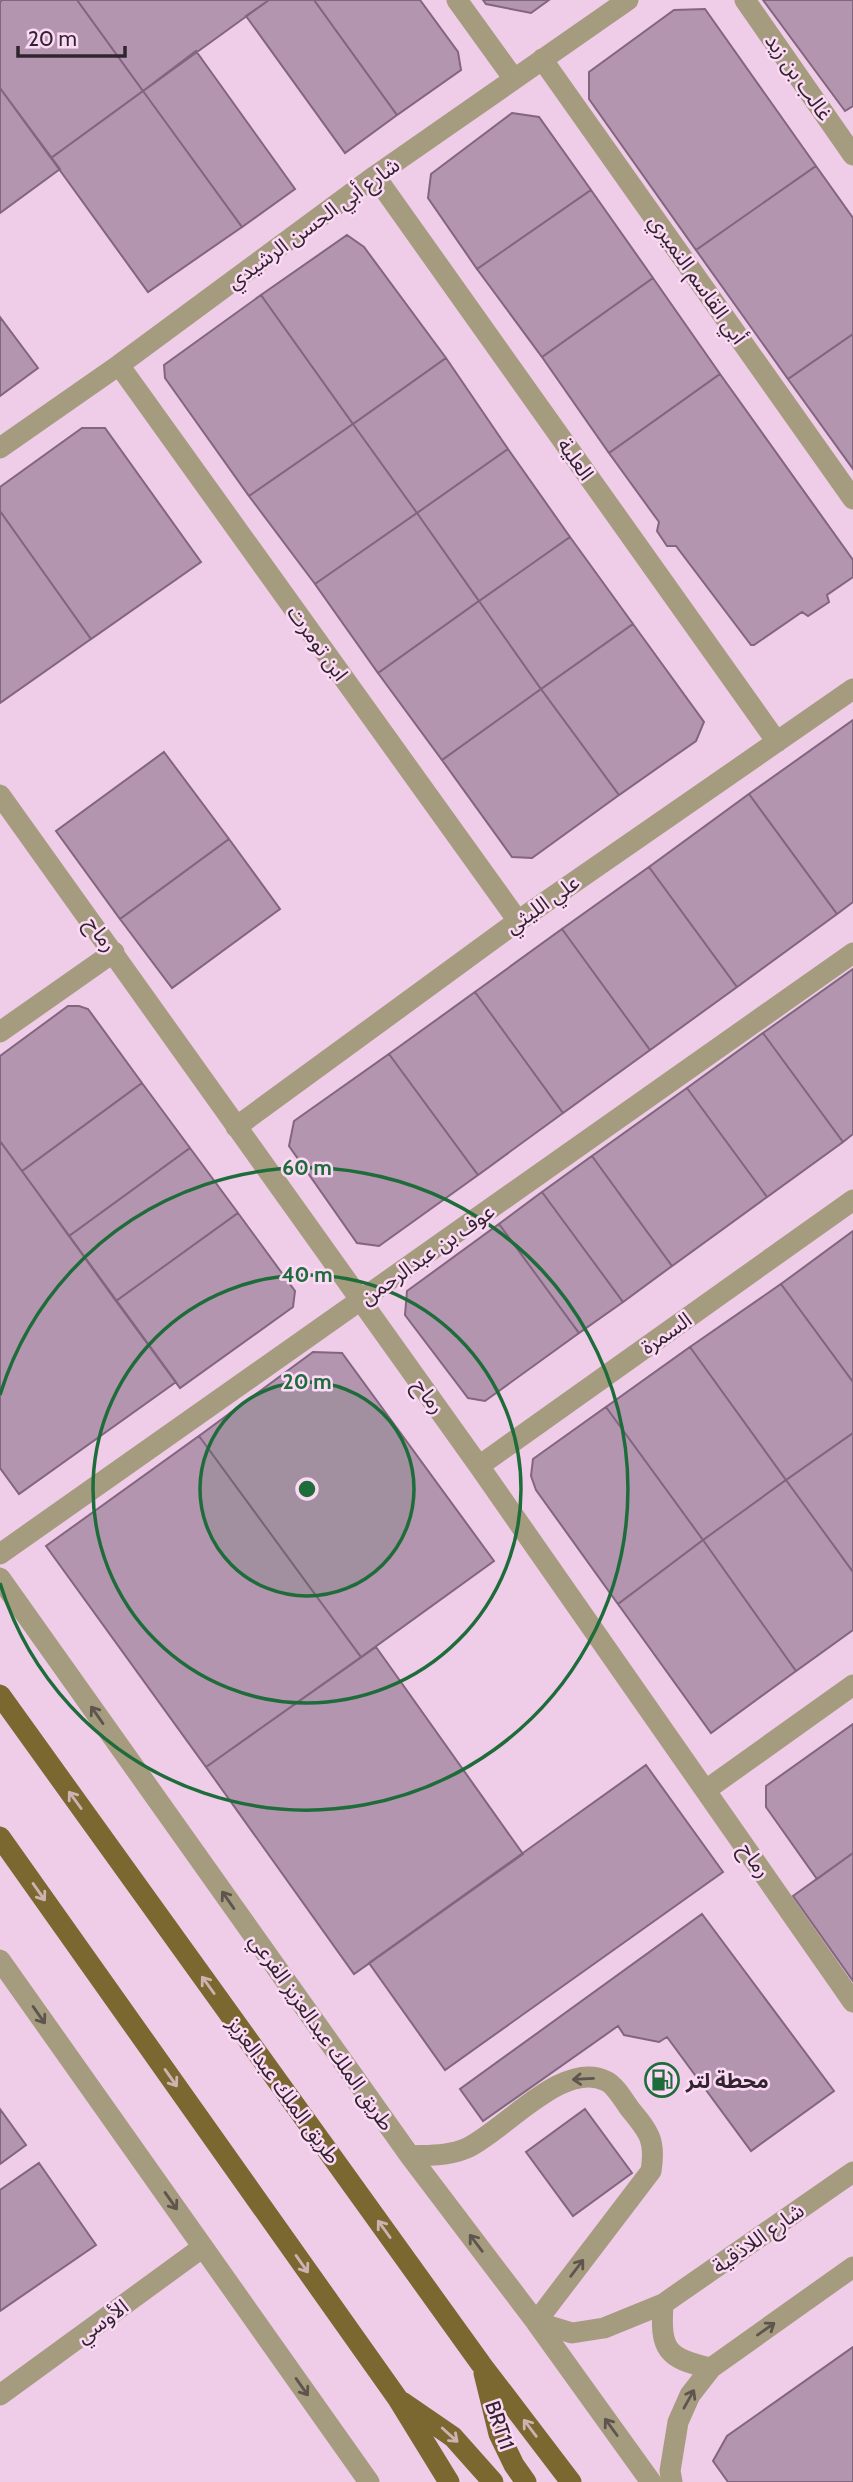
<svg xmlns="http://www.w3.org/2000/svg" width="853" height="2482" font-family="Cabin,'Noto Sans Arabic',sans-serif">
<style>
.building{fill:#b495af;stroke:#82657e;stroke-width:2}
.lines{fill:none;stroke-linecap:round;stroke-linejoin:round}
.minor{stroke:#a59c7f;stroke-width:21}
.major{stroke:#7a6830;stroke-width:21}
.oneway{stroke:#5f544e}
.oneway2{stroke:#ceb2b1}
.ring{fill:none;stroke:#1f6c3b;stroke-width:3.5}
.labels{text-anchor:middle;dominant-baseline:central;stroke-width:5;stroke-linejoin:round;paint-order:stroke}
.street-label{font-size:21px;fill:#30242e;stroke:#fcdaf6}
.poi-label{font-size:21px;font-weight:bold;fill:#30242e;stroke:#fcdaf6;text-anchor:start}
.centre{fill:#1f6c3b;stroke:#fcdaf6;stroke-width:3.5}
.ring-label{font-size:21px;text-anchor:middle;font-weight:bold;fill:#1f6c3b;stroke:#fcdaf6;stroke-width:5;stroke-linejoin:round;paint-order:stroke}
</style>
<rect width="100%" height="100%" fill="#efcde9"/>
<path class="building" d="M2,0H77L143,91L51,158L0,88V2Z
M77,0H269L143,91Z
M269,0H314L397,115L345,153L246,16Z
M314,0H420L458,52L461,70L397,115Z
M483,0H549L531,13L486,4Z
M763,0H853V106L845,111Z
M705,9L816,166L696,250L589,99V72L674,10Z
M196,51L295,189L242,227L143,91Z
M0,88L60,169L0,213Z
M143,91L242,227L148,292L51,158Z
M512,113L539,117L591,190L477,269L428,198L431,174Z
M816,166L853,218V334L788,379L696,250Z
M591,190L653,278L542,357L477,269Z
M347,235L364,247L446,358L353,424L261,295Z
M653,278L720,374L609,453L542,357Z
M261,295L353,424L249,496L165,378L164,365Z
M0,317L38,368L0,396Z
M853,334V469L788,379Z
M446,358L508,449L417,513L353,424Z
M720,374L853,560V577L827,595L829,602L808,616L802,612L754,645H751L676,546H667L657,531L659,522L609,453Z
M353,424L417,513L315,584L249,496Z
M82,428H105L201,562L91,639L0,511V487Z
M508,449L570,537L479,601L417,513Z
M0,511L91,639L0,703Z
M417,513L479,601L378,673L315,584Z
M570,537L633,624L541,689L479,601Z
M479,601L541,689L442,760L378,673Z
M633,624L704,722L696,741L619,795L541,689Z
M541,689L619,795L532,858L512,857L442,760Z
M853,720V902L837,914L749,794Z
M164,752L229,839L120,919L56,831Z
M749,794L837,914L737,987L649,867Z
M229,839L280,909L172,988L120,919Z
M649,867L737,987L650,1050L562,929Z
M562,929L650,1050L563,1113L475,992Z
M853,969V1134L843,1142L763,1033Z
M475,992L563,1113L478,1175L389,1054Z
M68,1006H79L88,1009L142,1083L22,1171L0,1141V1056Z
M763,1033L843,1142L767,1197L687,1088Z
M389,1054L478,1175L379,1246L357,1243L289,1146L294,1121Z
M142,1083L190,1148L69,1236L22,1171Z
M687,1088L767,1197L672,1266L592,1156Z
M0,1141L176,1382L19,1494L0,1468Z
M190,1148L238,1213L116,1301L69,1236Z
M592,1156L672,1266L623,1302L542,1192Z
M542,1192L623,1302L579,1333L499,1224Z
M238,1213L295,1291L293,1307L180,1388L116,1301Z
M499,1224L579,1333L485,1401L468,1398L405,1315L407,1291Z
M853,1231V1382L781,1284Z
M781,1284L853,1382V1433L786,1480L690,1347Z
M690,1347L786,1480L703,1540L606,1407Z
M313,1352L342,1353L494,1561L361,1657L199,1436Z
M606,1407L703,1540L618,1604L536,1490L531,1476L533,1459Z
M853,1433V1572L786,1480Z
M199,1436L361,1657L206,1767L46,1546Z
M786,1480L853,1572V1630L796,1671L703,1540Z
M703,1540L796,1671L711,1733L618,1604Z
M376,1647L523,1854L354,1974L206,1767Z
M853,1724V1853L817,1879L766,1807V1786Z
M646,1765L723,1872L445,2070L369,1963Z
M853,1853V1981L793,1896Z
M702,1914L834,2091L751,2151L667,2037L659,2042L624,2035L618,2026L483,2121L460,2089Z
M0,2109L26,2145L0,2164Z
M585,2109L632,2173L573,2216L526,2152Z
M39,2163L96,2245L0,2311V2190Z
M853,2347V2482H728L713,2461L727,2436Z"/>
<g class="lines">
<path class="minor" d="M457,0L514,79
M745,0L853,155
M542,59L853,499
M375,176L777,742
M119,365L518,921
M0,448L119,365L375,176L628,0
M0,795L479,1466L853,2002
M0,1032L114,952
M236,1127L518,921L853,689
M479,1466L853,1200
M0,1554L853,953
M0,1578L410,2156L536,2322L651,2482
M706,1790L853,1685
M0,1960L369,2482
M410,2156C430,2155 449,2156 467,2148C504,2131 563,2059 606,2081C615,2085 624,2101 630,2109C649,2132 656,2140 651,2171L536,2322L572,2333L604,2328L663,2304L853,2172
M663,2304C660,2349 666,2359 711,2368
M0,2395L203,2247
M672,2482L670,2471L678,2422L690,2395L711,2368L853,2267"/>
<path class="major" d="M0,1695L481,2364L571,2482
M0,1837L398,2399L449,2482
M484,2373L499,2434L514,2465L526,2482
M402,2402L453,2437L493,2482"/>
</g>
<defs><path id="oneway-shaft" d="M-6 0H5M1.5-3L5.5 0L1.5 3" fill="none" stroke-width="1.6" stroke-linecap="round" stroke-linejoin="round" transform="scale(1.75)"/></defs>
<g class="oneway">
<use href="#oneway-shaft" transform="translate(97 1715) rotate(-125)"/>
<use href="#oneway-shaft" transform="translate(228 1900) rotate(-125)"/>
<use href="#oneway-shaft" transform="translate(39 2015) rotate(55)"/>
<use href="#oneway-shaft" transform="translate(583 2079) rotate(177)"/>
<use href="#oneway-shaft" transform="translate(171 2201) rotate(55)"/>
<use href="#oneway-shaft" transform="translate(476 2243) rotate(-127)"/>
<use href="#oneway-shaft" transform="translate(577 2268) rotate(-53)"/>
<use href="#oneway-shaft" transform="translate(766 2329) rotate(-35)"/>
<use href="#oneway-shaft" transform="translate(302 2387) rotate(55)"/>
<use href="#oneway-shaft" transform="translate(689 2399) rotate(-61)"/>
<use href="#oneway-shaft" transform="translate(611 2427) rotate(-126)"/>
</g>
<g class="oneway2">
<use href="#oneway-shaft" transform="translate(75 1800) rotate(-126)"/>
<use href="#oneway-shaft" transform="translate(39 1892) rotate(55)"/>
<use href="#oneway-shaft" transform="translate(208 1985) rotate(-126)"/>
<use href="#oneway-shaft" transform="translate(171 2078) rotate(55)"/>
<use href="#oneway-shaft" transform="translate(384 2229) rotate(-126)"/>
<use href="#oneway-shaft" transform="translate(302 2264) rotate(55)"/>
<use href="#oneway-shaft" transform="translate(530 2428) rotate(-127)"/>
<use href="#oneway-shaft" transform="translate(450 2435) rotate(42)"/>
</g>
<circle cx="307" cy="1489" r="107" fill="#1f6c3b" fill-opacity=".12"/>
<g class="ring">
<circle cx="307" cy="1489" r="107"/>
<circle cx="307" cy="1489" r="214"/>
<path d="M0 1395A321 321 0 1 1 0 1583"/>
</g>
<defs>
<g id="fuel-ring" transform="scale(1.75)"><circle r="9.5" fill="#fcdaf6" stroke="#1f6c3b" stroke-width="1.5"/><path d="M-5.5-6h7V0h2V4h1.3V-2.5L3-4.5l.8-.8L6-3V5H2.5V1h-1V6h-7ZM-4.2-4.7v3.2H.2V-4.7Z" fill="#1f6c3b"/></g>
</defs>
<g fill-rule="evenodd">
<use href="#fuel-ring" x="662" y="2080"/>
</g>
<g class="labels">
<g class="street-label">
<text transform="translate(799 77) rotate(55)">غالب بن زيد</text>
<text transform="translate(313 223) rotate(-36)">شارع أبي الحسن الرشيدي</text>
<text transform="translate(698 279) rotate(55)">أبي القاسم النميري</text>
<text transform="translate(576 459) rotate(55)">العلية</text>
<text transform="translate(318 643) rotate(54)">ابن تومرت</text>
<text transform="translate(542 904) rotate(-35)">علي الليثي</text>
<text transform="translate(101 934) rotate(54)">رماح</text>
<text transform="translate(427 1254) rotate(-35)">عوف بن عبدالرحمن</text>
<text transform="translate(666 1333) rotate(-35)">السمرة</text>
<text transform="translate(429 1396) rotate(54)">رماح</text>
<text transform="translate(755 1860) rotate(55)">رماح</text>
<text transform="translate(322 2032) rotate(55)">طريق الملك عبدالعزيز الفرعي</text>
<text transform="translate(284 2090) rotate(54)">طريق الملك عبدالعزيز</text>
<text transform="translate(758 2238) rotate(-35)">شارع اللاذقية</text>
<text transform="translate(102 2321) rotate(-36)">الأوسي</text>
<text transform="translate(500 2425) rotate(71)">BRT11</text>
</g>
<g class="poi-label">
<text x="686" y="2080">محطة لتر</text>
</g>
</g>
<circle cx="307" cy="1489" r="10" class="centre"/>
<g class="ring-label">
<text x="307" y="1175">60 m</text>
<text x="307" y="1282">40 m</text>
<text x="307" y="1389">20 m</text>
</g>
<path d="M18 46v10h107v-10" fill="none" stroke="#30242e" stroke-width="3.5"/>
<text x="28" y="46" font-size="21" fill="#30242e" stroke="#fcdaf6" stroke-width="5" paint-order="stroke">20 m</text>
</svg>
